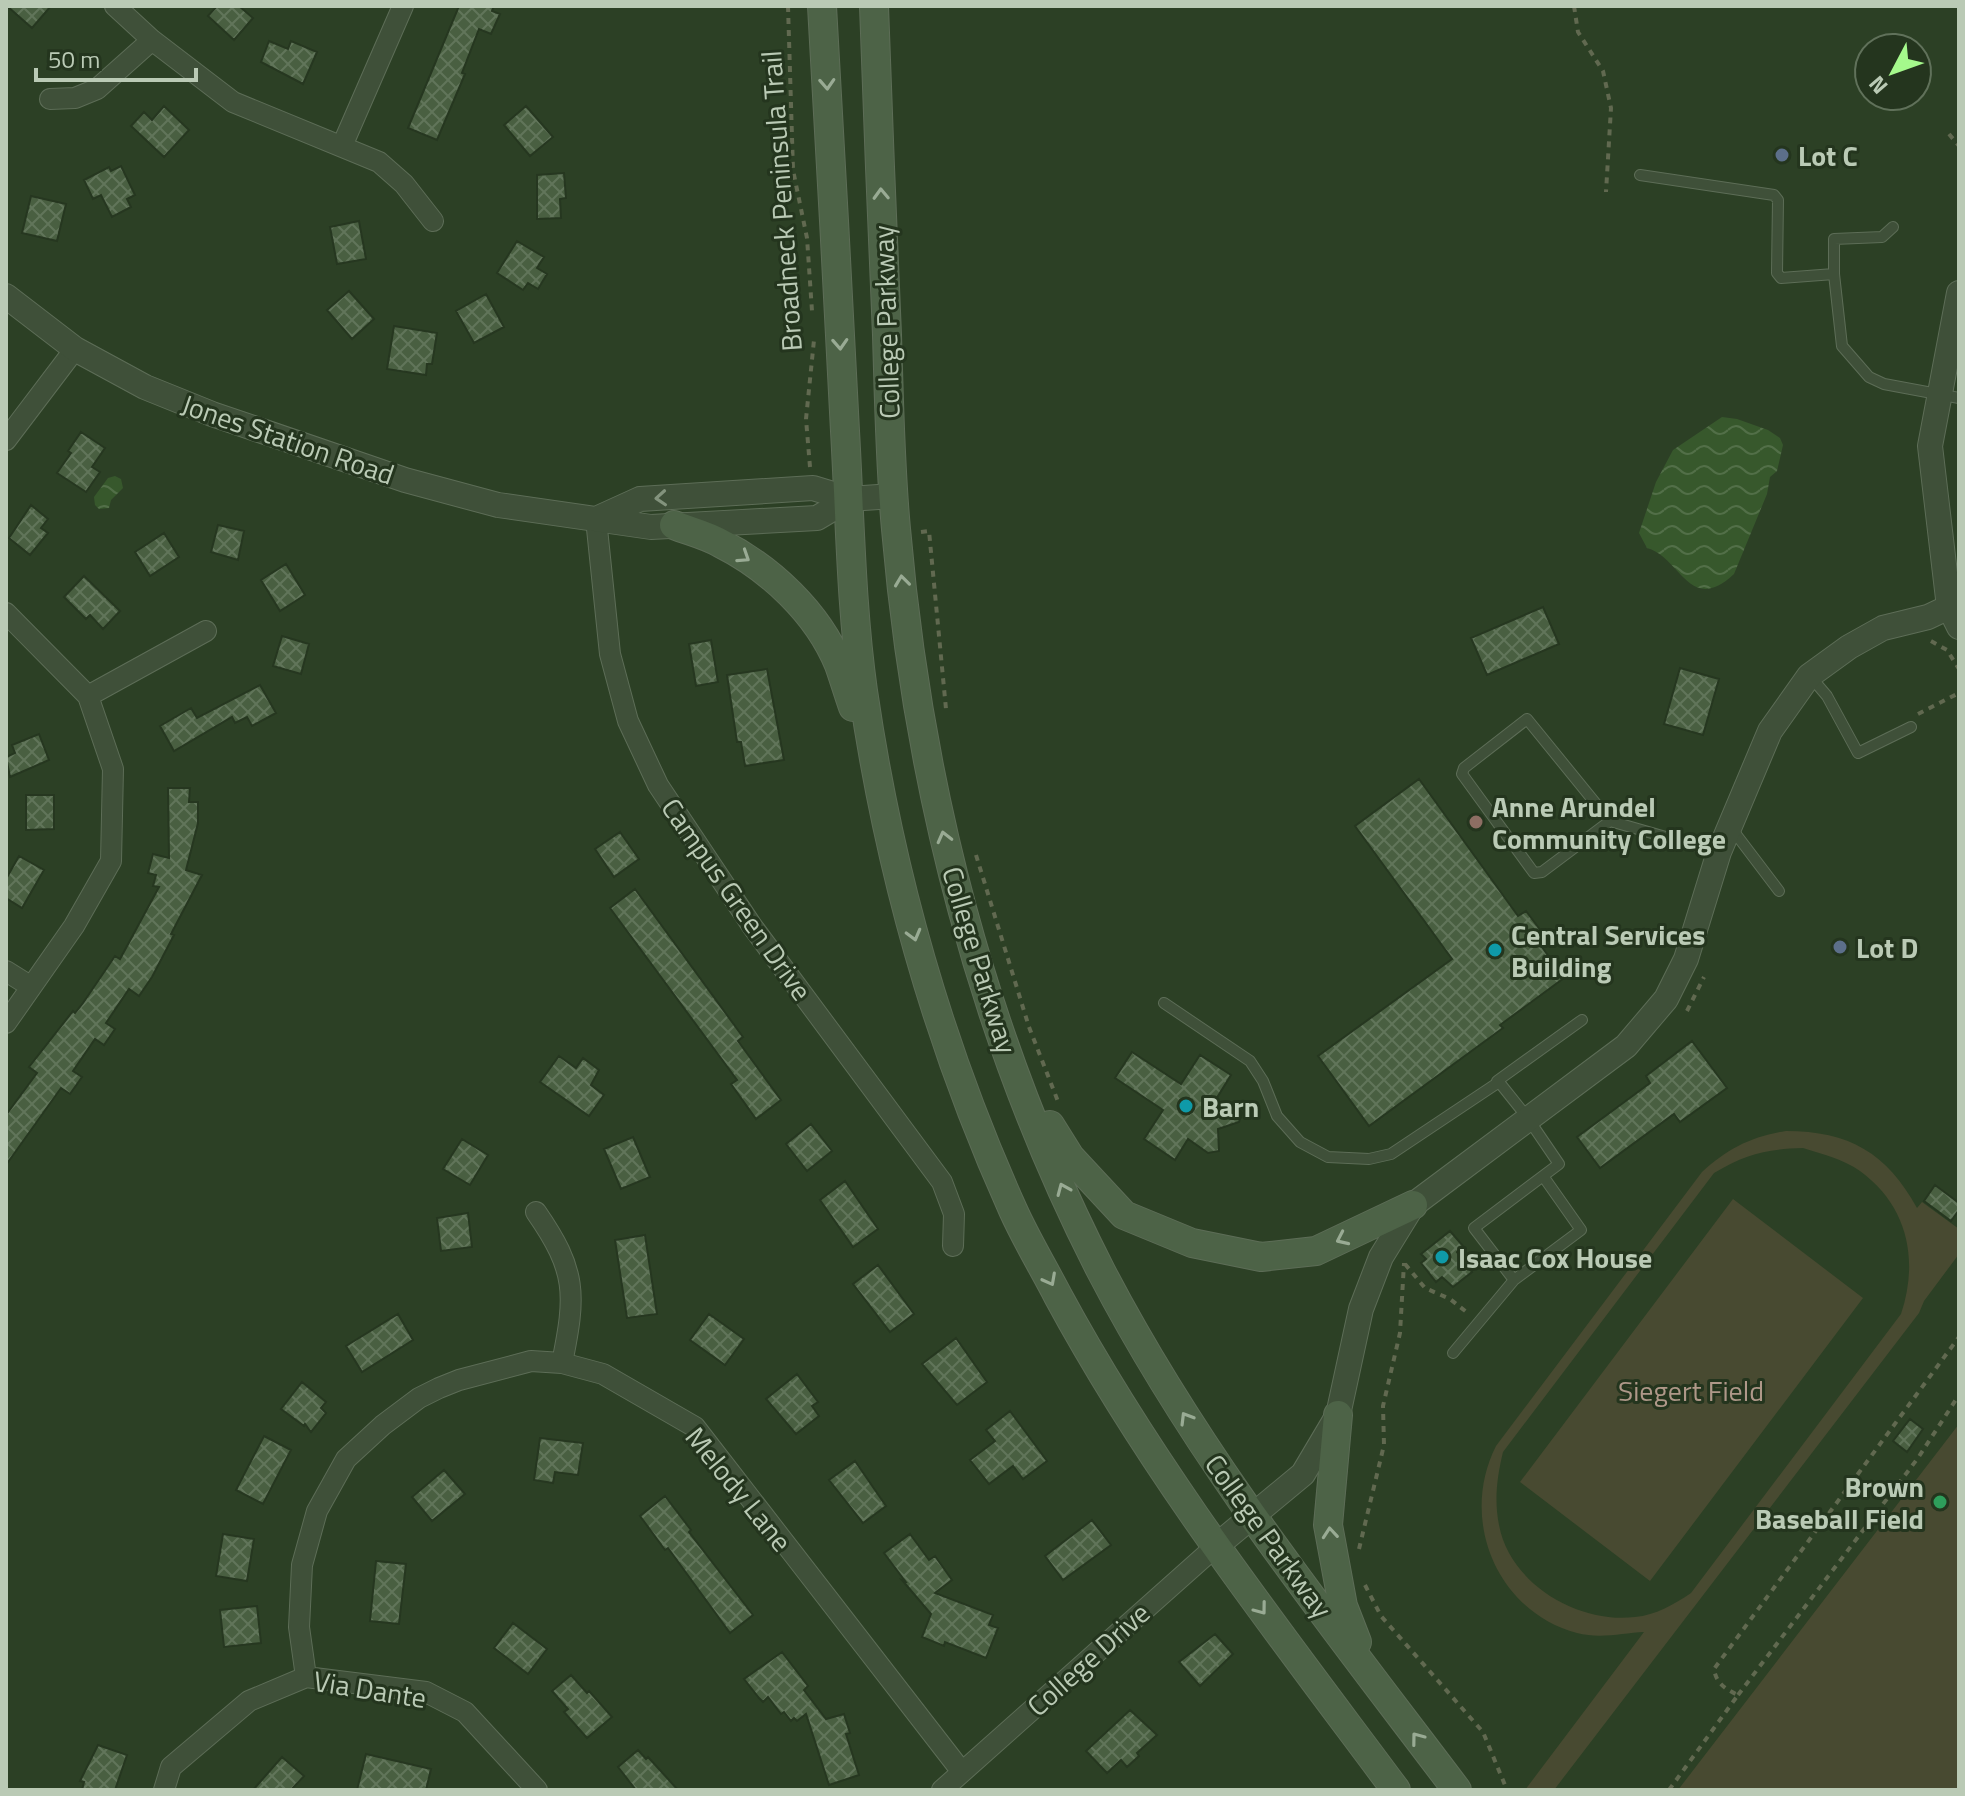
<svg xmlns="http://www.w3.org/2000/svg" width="1965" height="1796" font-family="'Titillium Web',sans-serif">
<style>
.green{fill:#484a31;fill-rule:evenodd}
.water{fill:url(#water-waves)}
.building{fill:url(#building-cross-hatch);stroke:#263720;stroke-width:2}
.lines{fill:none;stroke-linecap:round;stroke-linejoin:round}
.service-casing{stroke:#5d6d57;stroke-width:12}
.minor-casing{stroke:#5d6d57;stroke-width:22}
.tertiary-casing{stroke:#5d6d57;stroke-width:26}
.secondary-casing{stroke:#5d6d57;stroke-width:30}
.path{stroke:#616950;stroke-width:4;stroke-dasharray:6 6;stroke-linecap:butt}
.service{stroke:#3f5039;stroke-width:10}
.minor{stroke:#3f5039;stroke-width:20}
.tertiary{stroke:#3f5039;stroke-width:24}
.secondary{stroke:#4d6347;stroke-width:28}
.oneway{stroke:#99ab94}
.oneway2{stroke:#83937d}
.service-dot{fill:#5c6f8a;stroke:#24351e;stroke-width:3}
.education-dot{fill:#8d6e63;stroke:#24351e;stroke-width:3}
.culture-dot{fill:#0f9aa8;stroke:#24351e;stroke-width:3}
.leisure-dot{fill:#2e9e5b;stroke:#24351e;stroke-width:3}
.labels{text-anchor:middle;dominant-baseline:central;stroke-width:6;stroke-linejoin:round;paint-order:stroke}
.poi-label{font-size:28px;font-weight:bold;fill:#bacab5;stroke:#24351e;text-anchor:start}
.street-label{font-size:28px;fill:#bacab5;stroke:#24351e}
.park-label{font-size:28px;fill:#af9889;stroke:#24351e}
</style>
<defs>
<pattern id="water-waves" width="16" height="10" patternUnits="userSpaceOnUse" patternTransform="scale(2)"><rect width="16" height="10" fill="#37582c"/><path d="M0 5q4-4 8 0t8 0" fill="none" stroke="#526f48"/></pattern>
<pattern id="building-cross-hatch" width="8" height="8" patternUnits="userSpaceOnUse" patternTransform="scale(2)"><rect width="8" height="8" fill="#495f41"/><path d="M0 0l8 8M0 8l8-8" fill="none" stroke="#61755a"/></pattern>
</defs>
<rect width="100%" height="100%" fill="#2c4025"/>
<path class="green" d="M1786,1131C1849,1131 1887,1153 1917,1208L1922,1202L1959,1229V1254L1924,1301L1919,1313L1554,1790H1525L1644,1632C1623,1633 1600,1639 1577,1633C1496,1611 1459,1519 1496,1446L1702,1172C1727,1149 1752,1136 1786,1131ZM1803,1148C1822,1154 1843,1159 1860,1171C1908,1206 1919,1260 1901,1314L1691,1593C1673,1605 1656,1615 1635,1617C1578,1624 1510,1584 1499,1525C1494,1500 1497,1477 1503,1452L1714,1173C1746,1154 1766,1149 1803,1148Z
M1733,1199L1863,1298L1650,1581L1520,1482Z
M1959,1424V1790H1678Z"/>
<path class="water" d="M1722,417L1737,419L1768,430L1780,438L1783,445L1777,471L1770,477L1767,494L1734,574C1689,616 1681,557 1647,548L1639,533L1656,482L1673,450Z
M115,476L121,479L123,488L111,500L109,508L99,509L95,505L94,497L108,478Z"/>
<path class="building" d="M7,6H51L32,28Z
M217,6H239L253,18L234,40L208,16Z
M459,6H494L492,11L500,14L491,34L479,29L462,73L465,74L437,140L408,128Z
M269,41L288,49L291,41L317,52L303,84L261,62Z
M164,106L189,130L164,157L131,126L144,112L152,120Z
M526,106L553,137L530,156L504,125Z
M121,166L135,195L127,199L131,207L112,217L101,195L93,199L84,180L109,167L111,171Z
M564,173L566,198L560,199L561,218L537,219V175Z
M31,196L66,204L57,241L22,233Z
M359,221L366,259L337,264L330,227Z
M517,241L544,257L537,268L547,274L538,289L528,283L523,290L497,273Z
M349,291L374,319L352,339L327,310Z
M486,294L504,327L474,343L456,311Z
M394,326L437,333L432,364H427L426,375L387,369Z
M81,432L105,448L92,467L100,472L86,492L57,473L71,453L68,451Z
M31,505L48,519L41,528L48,533L30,555L9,538Z
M218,525L244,531L238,560L211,552Z
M164,533L179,557L150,576L135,552Z
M286,564L305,595L280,611L261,580Z
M84,576L120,611L103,629L90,615L86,619L64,597Z
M1543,607L1559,644L1487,675L1471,638Z
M282,636L309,644L301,674L273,666Z
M711,640L718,682L696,686L689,644Z
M1680,668L1719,679L1703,735L1664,724Z
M767,669L784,760L745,766L741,742H737L727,675Z
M260,685L276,713L252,726L247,717L235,723L232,717L174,751L160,726L191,708L197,718Z
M39,734L49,760L10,777L6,757L15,753L12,745Z
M1419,779L1518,916L1526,911L1544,935L1537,940L1564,978L1500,1025L1503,1028L1369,1126L1318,1056L1452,959L1355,826Z
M168,788H190L189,802H198V823L186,870L202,875L171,934L174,935L152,977L139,996L129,989L106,1023L115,1029L104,1045L95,1039L73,1071L82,1077L70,1094L61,1088L6,1165V1115L37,1073L29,1067L73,1011L75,1013L83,1003L115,956L120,959L159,887L153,886L156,875L148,873L153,854L169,858Z
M26,795H54V829L26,830Z
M620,832L639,859L614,877L595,849Z
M19,856L44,870L22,908L6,898V879Z
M635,889L743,1037L738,1041L781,1100L756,1119L731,1084L737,1080L610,908Z
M1692,1041L1727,1088L1680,1122L1674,1114L1600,1168L1577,1137L1650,1083L1646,1076Z
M1132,1052L1181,1084L1200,1055L1231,1075L1215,1101L1237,1107L1242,1113L1239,1122L1218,1129L1219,1151L1208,1153L1188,1139L1175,1160L1144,1139L1163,1110L1115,1078Z
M559,1056L576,1068L583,1058L599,1070L591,1085L604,1095L589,1116L540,1082Z
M811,1124L832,1151L807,1171L786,1144Z
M633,1137L650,1177L621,1189L604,1149Z
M462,1139L488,1155L470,1185L443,1169Z
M845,1181L878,1229L853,1247L820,1200Z
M1935,1185L1959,1203V1210L1951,1221L1924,1201Z
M468,1213L472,1247L441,1251L437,1218Z
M1450,1231L1463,1246L1457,1252L1472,1272L1453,1287L1442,1277L1436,1282L1421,1263L1426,1259L1421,1254Z
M645,1235L657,1314L627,1318L615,1240Z
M878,1265L914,1314L890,1332L853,1284Z
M398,1314L413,1340L362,1372L346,1346Z
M709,1314L744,1339L725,1365L690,1340Z
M956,1338L987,1382L957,1405L922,1364Z
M797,1374L818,1402L812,1406L819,1416L796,1434L766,1399Z
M302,1382L326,1402L321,1408L326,1413L311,1432L305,1424L304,1426L281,1409Z
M1010,1411L1047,1461L1023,1479L1013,1466L989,1484L970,1460L995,1441L986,1430Z
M1910,1419L1923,1429L1907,1452L1893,1441Z
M264,1436L291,1450L263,1504L236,1490Z
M540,1438L583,1443L578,1475L555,1472L553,1483L534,1480Z
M855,1461L886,1506L863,1523L829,1480Z
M444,1470L465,1494L432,1521L412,1497Z
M665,1496L691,1530L689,1532L753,1615L730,1633L668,1548L665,1550L640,1516Z
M1092,1520L1111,1545L1063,1580L1045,1556Z
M223,1534L254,1539L247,1581L216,1576Z
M910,1534L929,1560L935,1556L952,1580L935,1593L993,1615L989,1625L998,1628L986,1658L945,1642L944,1646L922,1637L931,1614L902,1580L905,1581L884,1553Z
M376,1561L406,1564L399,1624L370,1621Z
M257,1606L261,1643L224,1647L220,1610Z
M513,1623L547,1649L528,1674L494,1648Z
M1215,1634L1233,1654L1200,1686L1179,1662Z
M782,1652L808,1686L804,1690L826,1719L844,1714L850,1733L846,1734L859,1775L829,1785L806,1714L797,1721L794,1718L791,1721L784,1712L781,1714L768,1697L763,1702L759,1698L744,1679Z
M571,1675L587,1693L589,1691L612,1717L587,1738L564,1712L568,1709L552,1691Z
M1130,1710L1157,1735L1137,1753L1139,1756L1127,1767L1121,1760L1107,1773L1086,1751Z
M98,1745L127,1755L115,1790H82L84,1782L80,1781Z
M638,1750L646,1759L648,1757L678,1790H636L618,1767Z
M366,1754L431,1769L426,1790H357Z
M282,1757L304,1776L291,1790H253Z"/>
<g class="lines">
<g class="service-casing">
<path id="service" d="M1640,175L1774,195L1778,200L1777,273L1781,278L1834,274
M1893,227L1882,237L1834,239V274L1842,346L1869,377L1884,384L1959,398
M1810,676L1827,696L1858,753L1911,727
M1610,821L1527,719L1464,768L1462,774L1534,873L1542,872L1610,821L1718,852
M1732,829L1779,891
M1164,1003L1250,1061L1263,1081L1277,1116L1300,1142L1328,1157L1369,1159L1391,1154L1499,1082L1527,1117L1559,1164L1474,1228L1514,1280L1581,1230L1543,1176
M1497,1081L1582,1020
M1453,1353L1514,1280"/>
</g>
<g class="minor-casing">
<path id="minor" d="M115,6L152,40L233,102L379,162L404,184L433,221
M50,99L75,98L97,89L152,40
M342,146L403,6
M6,440L75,349
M596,519L610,654L628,721L658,785L752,926L942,1182L954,1214L953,1246
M6,613L88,696L113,769L111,861L74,926L6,1023
M88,696L206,631
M6,971L30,986
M536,1212C577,1271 576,1294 562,1363
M306,1677L299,1627L302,1565L317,1511L346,1459L383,1425L419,1398L439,1388L459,1380L531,1361L562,1363L603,1374L695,1427L962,1772
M164,1790L171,1767L249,1701L306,1677L426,1692L465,1712L537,1790
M942,1790L1215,1547"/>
</g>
<g class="tertiary-casing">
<path id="tertiary" d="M1959,293L1930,446L1949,607L1959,627
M6,296L75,349L145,387L212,414L405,480L498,505L651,527L817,518L849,499
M596,519L640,499L813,488L849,499L893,496
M1215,1547L1303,1474L1338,1415L1361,1309L1381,1257L1413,1205L1626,1046L1666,999L1686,959L1719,852L1770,731L1809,676L1849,647L1883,628L1928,617L1949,607"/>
</g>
<g class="secondary-casing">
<path id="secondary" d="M822,6C830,148 838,289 845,431C850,518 851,606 863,691C889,870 939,1046 1013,1210C1026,1239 1043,1267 1058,1296C1153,1472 1277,1630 1396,1790
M874,6C878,116 882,225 887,335C889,400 890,465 896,529C918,786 983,1041 1101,1271C1198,1458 1331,1623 1457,1790
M674,525C689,531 706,535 720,543C770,568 818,613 839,665C844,679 848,693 853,707
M1050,1125L1070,1157L1124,1215L1192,1243L1261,1257L1316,1251L1413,1205
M1338,1415L1328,1525L1343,1606L1357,1642"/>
</g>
<path class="path" d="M788,6L793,170L807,238L812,311
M1574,6L1578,32L1603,71L1611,108L1606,192
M1949,134L1959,146
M810,467L806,419L814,340
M921,532L929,531L946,709
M1931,641L1947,650L1959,669
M1918,714L1959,693
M976,855L1029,1027L1059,1104
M1687,1011L1704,977
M1405,1264L1425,1288L1450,1299L1469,1314
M1359,1549L1384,1445L1383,1406L1400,1333L1404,1263
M1365,1585L1381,1616L1483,1732L1507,1790
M1738,1695L1918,1458L1959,1395
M1669,1790L1738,1695C1725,1689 1716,1683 1714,1669L1959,1337"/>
<use href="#service" class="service"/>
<use href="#minor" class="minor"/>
<use href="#tertiary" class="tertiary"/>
<use href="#secondary" class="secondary"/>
</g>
<defs><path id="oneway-chevron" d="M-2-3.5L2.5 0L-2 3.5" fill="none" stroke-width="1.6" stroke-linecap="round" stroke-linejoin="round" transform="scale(2)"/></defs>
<g class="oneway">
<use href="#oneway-chevron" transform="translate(827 84) rotate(87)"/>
<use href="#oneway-chevron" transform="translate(881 194) rotate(-92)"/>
<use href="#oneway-chevron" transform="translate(840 344) rotate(87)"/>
<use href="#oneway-chevron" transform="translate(744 557) rotate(33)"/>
<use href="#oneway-chevron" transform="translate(902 581) rotate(-97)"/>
<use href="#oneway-chevron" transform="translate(944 837) rotate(-104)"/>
<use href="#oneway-chevron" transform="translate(914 935) rotate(75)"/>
<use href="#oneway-chevron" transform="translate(1063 1189) rotate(-113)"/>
<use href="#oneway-chevron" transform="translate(1342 1239) rotate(155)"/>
<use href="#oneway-chevron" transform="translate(1050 1280) rotate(62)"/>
<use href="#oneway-chevron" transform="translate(1186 1418) rotate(-121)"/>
<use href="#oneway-chevron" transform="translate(1330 1533) rotate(-95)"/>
<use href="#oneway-chevron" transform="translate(1261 1609) rotate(53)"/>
<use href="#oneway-chevron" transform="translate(1417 1738) rotate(-127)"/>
</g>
<use class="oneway2" href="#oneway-chevron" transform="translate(661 498) rotate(176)"/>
<g class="service-dot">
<circle cx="1782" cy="155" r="8"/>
<circle cx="1840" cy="947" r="8"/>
</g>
<circle class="education-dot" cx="1476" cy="822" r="8"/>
<g class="culture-dot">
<circle cx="1495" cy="950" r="8"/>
<circle cx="1186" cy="1106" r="8"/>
<circle cx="1442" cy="1257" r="8"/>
</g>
<circle class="leisure-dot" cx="1940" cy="1502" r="8"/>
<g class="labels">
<g class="poi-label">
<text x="1798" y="155">Lot C</text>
<text x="1492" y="806">Anne Arundel<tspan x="1492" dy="32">Community College</tspan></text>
<text x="1511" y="934">Central Services<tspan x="1511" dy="32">Building</tspan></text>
<text x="1856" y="947">Lot D</text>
<text x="1202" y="1106">Barn</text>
<text x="1458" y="1257">Isaac Cox House</text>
<text x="1924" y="1486" text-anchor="end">Brown<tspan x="1924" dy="32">Baseball Field</tspan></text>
</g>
<g class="street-label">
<text transform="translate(781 201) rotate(-94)">Broadneck Peninsula Trail</text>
<text transform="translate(886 322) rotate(-92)">College Parkway</text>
<text transform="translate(288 439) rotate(19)">Jones Station Road</text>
<text transform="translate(737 899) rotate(55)">Campus Green Drive</text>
<text transform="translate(980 960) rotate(73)">College Parkway</text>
<text transform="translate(739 1489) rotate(51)">Melody Lane</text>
<text transform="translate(1269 1536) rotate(54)">College Parkway</text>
<text transform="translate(1088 1659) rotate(-42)">College Drive</text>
<text transform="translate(370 1689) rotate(9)">Via Dante</text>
</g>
<g class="park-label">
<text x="1691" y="1390">Siegert Field</text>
</g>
</g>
<rect width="1965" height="1796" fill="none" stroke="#bacab5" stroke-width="16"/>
<g transform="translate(1893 72) rotate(229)"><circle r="38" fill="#24351e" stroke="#60715a" stroke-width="2"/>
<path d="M0-6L14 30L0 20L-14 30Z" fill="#a5f98c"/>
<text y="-12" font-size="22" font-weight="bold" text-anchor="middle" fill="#bacab5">N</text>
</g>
<path d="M36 68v12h160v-12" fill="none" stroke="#bacab5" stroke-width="4"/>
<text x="48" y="68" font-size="24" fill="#bacab5" stroke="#24351e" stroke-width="6" paint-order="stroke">50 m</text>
</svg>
